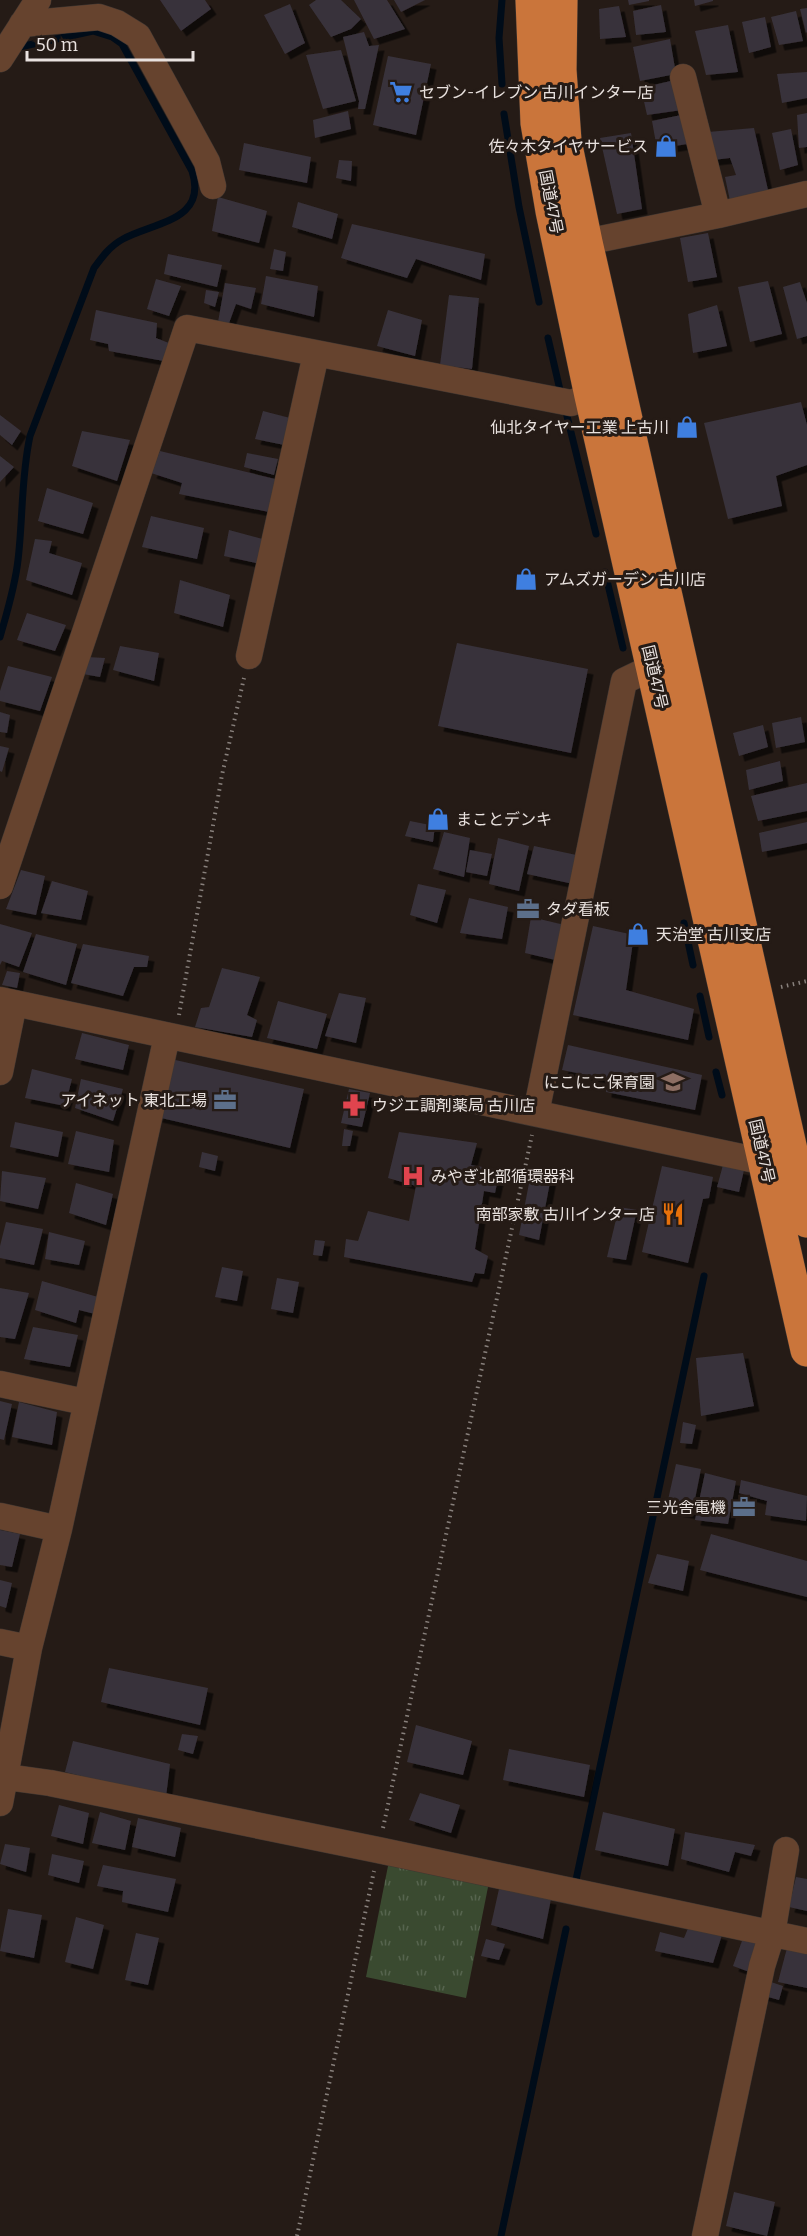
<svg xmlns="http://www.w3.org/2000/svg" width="807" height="2236" font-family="Bitter,'Noto Sans JP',serif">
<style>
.grass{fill:url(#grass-tufts)}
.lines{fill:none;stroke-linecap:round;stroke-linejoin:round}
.stream{stroke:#000c19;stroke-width:7}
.building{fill:#38323b;filter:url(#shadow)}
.street-casing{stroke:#403732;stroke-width:27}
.highway-casing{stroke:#403732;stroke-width:34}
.path{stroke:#88807c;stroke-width:4;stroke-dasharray:1.5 4.5;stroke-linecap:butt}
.street{stroke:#66432e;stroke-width:26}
.highway{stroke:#ca753b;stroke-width:33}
.labels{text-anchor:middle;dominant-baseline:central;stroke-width:6;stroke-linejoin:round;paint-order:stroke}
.poi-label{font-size:16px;fill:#e9e2df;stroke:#251b16;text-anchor:start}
.street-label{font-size:16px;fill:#e9e2df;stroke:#251b16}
</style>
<defs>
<pattern id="grass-tufts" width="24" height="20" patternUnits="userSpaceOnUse" patternTransform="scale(1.5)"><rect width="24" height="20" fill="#3a4a30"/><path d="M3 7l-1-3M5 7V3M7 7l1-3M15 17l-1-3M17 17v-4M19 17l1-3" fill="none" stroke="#56644e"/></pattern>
<filter id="shadow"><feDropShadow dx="5.5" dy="5.5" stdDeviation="0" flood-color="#0009"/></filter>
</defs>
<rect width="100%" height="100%" fill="#251b16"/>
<path class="grass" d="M389,1861L489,1882L466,1998L366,1977Z"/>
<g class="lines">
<path class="stream" d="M502,84L499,38L502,0
M504,114L519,207L539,302
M548,338L560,390
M566,412L596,534
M605,572L623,648
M0,637C7,612 15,587 18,560C23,519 21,477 30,436L94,268C102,257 110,246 123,239C154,222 208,221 192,171L122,44L112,37L93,31L15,48
M684,923L693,965
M700,996L709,1037
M716,1072L722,1095
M576,1880L704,1276
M501,2236L566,1929"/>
</g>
<path class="building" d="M160,0H205L211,9L181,31Z
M316,0H341L361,19L351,29L331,37L309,5Z
M354,0H387L405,29L374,39Z
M394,0H425L401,12Z
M628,0H649V1L629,5Z
M694,0H713V1L695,6Z
M290,4L305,43L285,54L264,15Z
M661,5L666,32L636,35L633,11Z
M619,6L626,37L600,39L599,9Z
M807,8V32L806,33L800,9Z
M796,11L803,41L779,45L771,17Z
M765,17L771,47L749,53L742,22Z
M728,25L738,72L706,75L695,31Z
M364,32L369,46L379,45L365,109H358L359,101L343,37Z
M670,39L676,74L640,81L633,47Z
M341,50L356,101L323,109L306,55Z
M388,56L431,64L416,135L373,125Z
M807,72V98L782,103L777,74Z
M679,79L682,110L647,115L641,88Z
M348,111L351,129L315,138L313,120Z
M807,113V147L799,148L797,115Z
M686,114L693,143L657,149L652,121Z
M754,128L768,190L730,201L725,177L736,175L730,158L713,160L708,132Z
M791,129L798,165L780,170L772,133Z
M631,133L642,209L617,214L600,138Z
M244,143L311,157L307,183L239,170Z
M339,160L352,161L351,181L336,178Z
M218,197L267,211L259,243L212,231Z
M298,202L338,214L332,239L292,227Z
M352,224L485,254L481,280L416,259L407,278L341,258Z
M708,233L717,277L688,282L680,238Z
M274,249L286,252L283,271L270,269Z
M168,254L222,265L217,287L164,274Z
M266,276L318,286L314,317L261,304Z
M156,279L181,286L169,316L147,309Z
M768,281L782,334L750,342L738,287Z
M800,282L807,303V336L797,339L783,287Z
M225,283L256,288L251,309L236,304L228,326L218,322Z
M206,290L219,292L215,307L204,303Z
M449,295L479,298L472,369L440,365Z
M717,305L727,346L693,353L688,314Z
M96,310L157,323L156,338L174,345L169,362L109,351L108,344L90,340Z
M388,310L422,320L415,356L377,346Z
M801,402L807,425V465L776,476L782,506L728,519L704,423Z
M263,411L290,418L284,445L255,439Z
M0,415L21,431L12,445L0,435Z
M82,431L130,440L117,481L72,466Z
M160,451L275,479L269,512L179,494L182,483L151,473Z
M247,453L278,459L274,475L244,467Z
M0,456L14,467L0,482Z
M47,488L93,503L83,534L38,521Z
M151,516L204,528L197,559L142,547Z
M229,530L266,540L260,564L224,556Z
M35,539L52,541L49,553L82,563L72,595L26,580Z
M180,580L230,595L223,627L174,613Z
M27,613L66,625L55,651L17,640Z
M457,643L588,669L571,753L438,726Z
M120,646L159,653L154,681L113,670Z
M87,657L105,658L100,677L83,674Z
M8,666L52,677L40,711L0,701V691Z
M0,712L10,715L7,733L0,732Z
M801,717L805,742L776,748L772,723Z
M763,725L768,747L739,756L733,733Z
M0,746L9,748L2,772L0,771Z
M780,761L783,781L749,790L746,770Z
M807,783V811L758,821L751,796Z
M410,821L435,826L433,842L405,836Z
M807,822V843L762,852L759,833Z
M444,832L470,838L464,877L433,869Z
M498,838L529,846L519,891L489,884Z
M534,846L586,857L578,885L527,874Z
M470,850L492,854L487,876L466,872Z
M21,870L45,876L36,915L6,909Z
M52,881L88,891L81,920L41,913Z
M418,884L446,890L437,923L410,915Z
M469,898L508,907L502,939L460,933Z
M531,917L573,927L564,962L525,953Z
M0,924L32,933L19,967L2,961L0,965Z
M593,926L634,935L626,990L694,1009L688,1040L573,1015Z
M36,934L77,944L66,985L23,972Z
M83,944L149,956L147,967H134L123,996L71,983Z
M222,968L260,977L247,1015L257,1020L252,1037L195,1027L201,1008L209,1007Z
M7,971L20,973L17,988L2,985Z
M339,993L366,998L356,1043L325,1036Z
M278,1001L327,1014L317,1049L267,1038Z
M82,1033L129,1045L123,1070L75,1059Z
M568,1045L702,1075L695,1110L606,1092L607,1079L562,1070Z
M171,1059L304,1089L290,1148L157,1117Z
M32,1069L72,1079L65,1106L25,1098Z
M81,1079L123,1089L113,1121L75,1108Z
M349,1089L370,1093L362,1127L341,1123Z
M15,1122L63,1132L58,1157L10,1147Z
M344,1129L353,1131L350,1146H342Z
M76,1131L114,1140L109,1172L68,1164Z
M399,1132L477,1143L471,1165L500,1170L495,1193L484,1191L475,1249L488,1256L484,1274L475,1273L472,1282L344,1257L346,1239L358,1241L368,1211L409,1221L416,1186L388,1178Z
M202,1152L218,1156L215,1171L199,1167Z
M723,1165L744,1170L739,1192L717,1187Z
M662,1166L713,1177L709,1198L703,1199L688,1263L642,1252Z
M2,1171L46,1178L38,1209L0,1201Z
M531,1173L551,1177L539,1240L519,1235Z
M76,1183L113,1194L106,1225L69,1213Z
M619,1207L637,1210L626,1260L607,1257Z
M6,1222L43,1229L34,1265L0,1258V1246Z
M49,1232L85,1241L79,1265L45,1259Z
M315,1240L325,1241L322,1256L313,1255Z
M222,1267L243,1271L237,1301L215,1297Z
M277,1278L299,1282L293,1313L271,1309Z
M42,1281L98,1297L95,1314L79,1310L76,1323L35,1310Z
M0,1288L29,1293L15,1339L0,1337Z
M33,1327L78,1335L70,1367L24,1359Z
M743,1353L754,1406L701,1416L696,1358Z
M0,1401L12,1404L4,1440L0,1439Z
M19,1402L57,1412L52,1445L12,1437Z
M683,1422L696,1425L692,1444L680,1443Z
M676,1464L701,1469L692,1514L666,1509Z
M705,1473L736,1481L728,1524L695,1520Z
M741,1480L807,1496L806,1521L765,1515L767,1501L739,1493Z
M0,1530L20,1534L12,1567L0,1565Z
M711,1534L807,1561V1597L700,1570Z
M657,1554L689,1561L683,1591L648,1583Z
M0,1580L12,1583L6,1608L0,1606Z
M109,1668L208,1688L200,1725L101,1702Z
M416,1725L472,1741L463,1775L407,1762Z
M182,1734L198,1736L193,1754L178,1750Z
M73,1741L170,1764L166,1797L65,1772Z
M509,1749L590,1765L584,1797L503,1780Z
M420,1793L460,1805L451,1833L409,1820Z
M59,1805L89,1813L83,1844L51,1836Z
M100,1812L131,1821L125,1850L92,1843Z
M603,1812L675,1829L668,1866L595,1850Z
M138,1818L181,1828L175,1857L132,1847Z
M685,1832L755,1845L751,1856L735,1852L729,1872L681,1859Z
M5,1844L30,1848L26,1872L0,1864Z
M52,1854L84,1861L79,1883L48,1875Z
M103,1865L176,1879L168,1912L122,1902L123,1891L97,1886Z
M796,1877L807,1879V1911L789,1907Z
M499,1889L551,1899L543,1939L491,1925Z
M8,1909L42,1915L34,1958L0,1951Z
M76,1917L104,1925L93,1969L65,1962Z
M689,1926L722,1935L713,1963L655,1951L660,1932L684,1938Z
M136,1933L159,1938L148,1985L125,1980Z
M743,1938L761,1943L755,1974L733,1966Z
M486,1939L505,1944L499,1960L481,1956Z
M787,1948L807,1953V1988L778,1982Z
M765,1980L783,1986L779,2000L761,1995Z
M734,2192L775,2202L767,2236L726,2226Z"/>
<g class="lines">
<g class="street-casing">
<path id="street" d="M22,24L99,17L117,23L138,36L207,162L213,186
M0,59L38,0
M683,77L718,215
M586,242L718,215L807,194
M249,656L316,354
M0,886L187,328L571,403L591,396
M0,1000L765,1162
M0,1072L14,1003
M536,1113L624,681L653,667
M0,1384L85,1402
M0,1516L59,1529
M0,1642L29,1648
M0,1776L50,1783L378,1850L807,1941
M0,1803L29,1648L59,1529L167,1036
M705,2236L762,1966L772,1934L786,1850"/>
</g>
<g class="highway-casing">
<path id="highway" d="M532,0L537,123L552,211L591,396L807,1350
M561,0L560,70L565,141L586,242L807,1221"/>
</g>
<path class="path" d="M781,987L807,981
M179,1015L222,775L244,678
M383,1828L532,1135
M297,2236L374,1871"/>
<use href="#street" class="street"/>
<use href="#highway" class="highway"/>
</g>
<defs>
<g id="supermarket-bare" transform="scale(1.8)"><path d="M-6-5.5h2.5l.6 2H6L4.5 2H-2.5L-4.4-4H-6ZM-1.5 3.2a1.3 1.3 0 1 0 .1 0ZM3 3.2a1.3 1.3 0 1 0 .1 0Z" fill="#3f7fe0" stroke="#251b16" stroke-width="2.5" paint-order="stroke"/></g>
<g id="shop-bare" transform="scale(1.8)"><path d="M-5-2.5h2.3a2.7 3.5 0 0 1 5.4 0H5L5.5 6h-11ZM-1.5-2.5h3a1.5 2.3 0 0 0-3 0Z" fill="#3f7fe0" stroke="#251b16" stroke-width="2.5" paint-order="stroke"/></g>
<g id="office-bare" transform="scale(1.8)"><path d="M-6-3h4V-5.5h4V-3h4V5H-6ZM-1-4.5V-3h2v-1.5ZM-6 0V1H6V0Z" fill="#5c6f8a" stroke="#251b16" stroke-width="2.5" paint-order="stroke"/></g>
<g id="school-bare" transform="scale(1.8)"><path d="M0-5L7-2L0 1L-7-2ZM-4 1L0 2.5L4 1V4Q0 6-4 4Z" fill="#8d6e63" stroke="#251b16" stroke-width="2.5" paint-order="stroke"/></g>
<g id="pharmacy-bare" transform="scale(1.8)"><path d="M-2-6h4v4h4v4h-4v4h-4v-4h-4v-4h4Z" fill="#e0444e" stroke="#251b16" stroke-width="2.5" paint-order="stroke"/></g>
<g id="hospital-bare" transform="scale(1.8)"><path d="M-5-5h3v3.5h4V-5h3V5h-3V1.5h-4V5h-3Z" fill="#e0444e" stroke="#251b16" stroke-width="2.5" paint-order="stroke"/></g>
<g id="restaurant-bare" transform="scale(1.8)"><path d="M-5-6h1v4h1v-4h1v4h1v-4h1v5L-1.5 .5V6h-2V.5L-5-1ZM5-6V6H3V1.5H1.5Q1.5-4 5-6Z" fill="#e8710a" stroke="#251b16" stroke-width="2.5" paint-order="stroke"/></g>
</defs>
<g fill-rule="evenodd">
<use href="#supermarket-bare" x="401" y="92"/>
<use href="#shop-bare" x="666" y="146"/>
<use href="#shop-bare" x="687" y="427"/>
<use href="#shop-bare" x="526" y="579"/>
<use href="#shop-bare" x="438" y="819"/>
<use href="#office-bare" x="528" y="909"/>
<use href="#shop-bare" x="638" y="934"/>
<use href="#school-bare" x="673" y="1082"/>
<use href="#office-bare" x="225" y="1100"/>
<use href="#pharmacy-bare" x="354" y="1105"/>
<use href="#hospital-bare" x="413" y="1176"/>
<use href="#restaurant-bare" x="673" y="1214"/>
<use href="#office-bare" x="744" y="1507"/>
</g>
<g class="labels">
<g class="poi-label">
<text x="419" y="92">セブン-イレブン 古川インター店</text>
<text x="648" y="146" text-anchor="end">佐々木タイヤサービス</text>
<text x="669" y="427" text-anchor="end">仙北タイヤー工業 上古川</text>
<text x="544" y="579">アムズガーデン 古川店</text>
<text x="456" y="819">まことデンキ</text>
<text x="546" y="909">タダ看板</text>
<text x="656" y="934">天治堂 古川支店</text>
<text x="655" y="1082" text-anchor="end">にこにこ保育園</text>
<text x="207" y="1100" text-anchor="end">アイネット 東北工場</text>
<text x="372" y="1105">ウジエ調剤薬局 古川店</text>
<text x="431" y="1176">みやぎ北部循環器科</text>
<text x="655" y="1214" text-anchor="end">南部家敷 古川インター店</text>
<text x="726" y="1507" text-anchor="end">三光舎電機</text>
</g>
<g class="street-label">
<text transform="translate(551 202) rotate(79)">国道47号</text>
<text transform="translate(655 677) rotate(77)">国道47号</text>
<text transform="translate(762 1151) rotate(77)">国道47号</text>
</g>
</g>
<path d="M27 51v9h166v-9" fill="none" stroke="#e9e2df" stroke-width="3"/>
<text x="36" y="51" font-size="18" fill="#e9e2df" stroke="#251b16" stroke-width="4.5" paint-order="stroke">50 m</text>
</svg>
